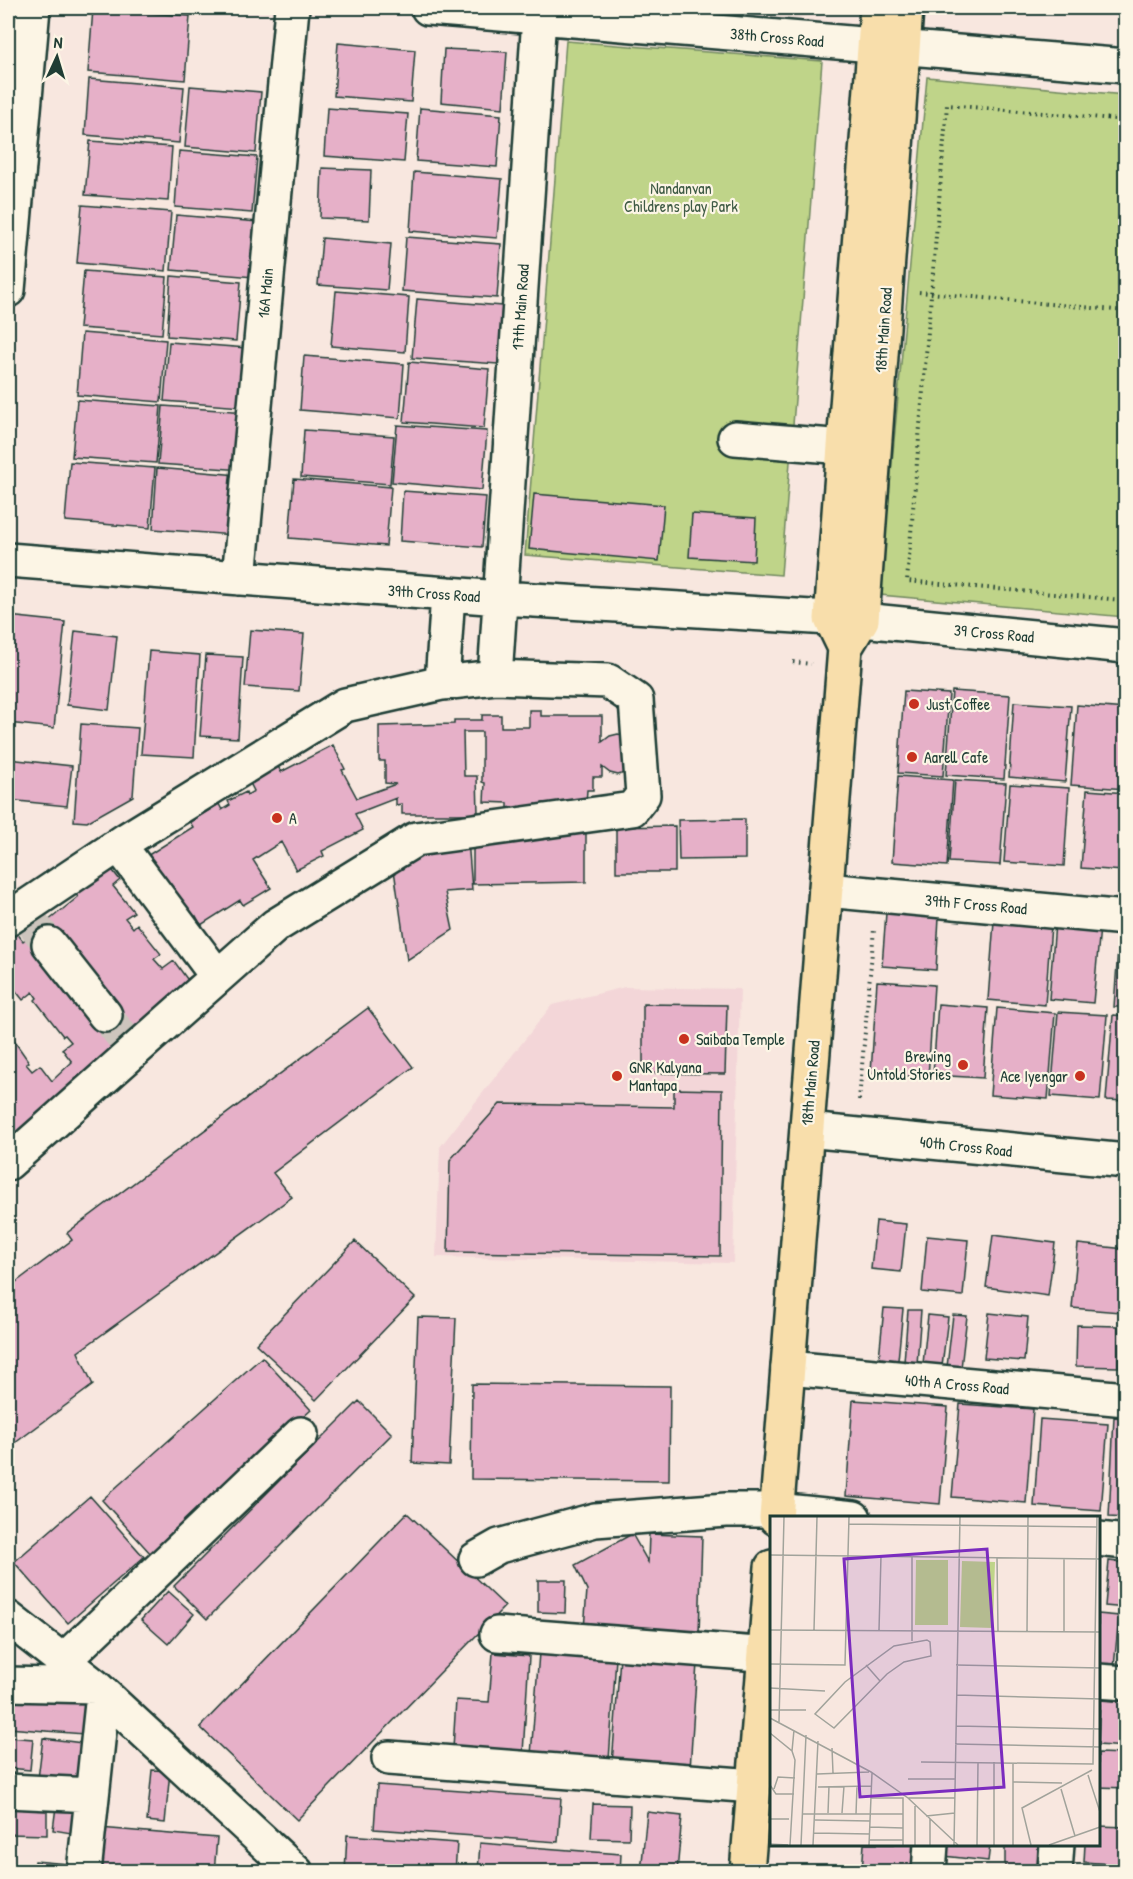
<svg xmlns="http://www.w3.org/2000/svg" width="1133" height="1879" font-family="'Patrick Hand',sans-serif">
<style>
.built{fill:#f3d6d8}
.green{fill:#bfd489;stroke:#6f885e;stroke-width:1.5}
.building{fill:#e6b0c8;stroke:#1f3d34;stroke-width:1.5}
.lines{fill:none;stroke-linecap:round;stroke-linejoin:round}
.minor-tunnel{stroke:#cdc5bd;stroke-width:33;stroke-dasharray:33 16;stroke-linecap:butt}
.minor-casing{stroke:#1f3d34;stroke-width:38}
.major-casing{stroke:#1f3d34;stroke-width:38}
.path{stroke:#1f3d34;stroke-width:4;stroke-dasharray:1.5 4.5;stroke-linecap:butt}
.minor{stroke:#fcf5e5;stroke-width:33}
.major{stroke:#f8deab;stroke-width:33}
.poi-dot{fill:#c8321e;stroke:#fcf5e5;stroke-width:2}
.labels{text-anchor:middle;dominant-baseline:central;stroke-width:4.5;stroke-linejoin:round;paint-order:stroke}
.street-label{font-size:16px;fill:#1f3d34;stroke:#fcf5e5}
.park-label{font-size:16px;fill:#3f5b45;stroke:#fcf5e5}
.poi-label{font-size:16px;fill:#1f3d34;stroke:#fcf5e5;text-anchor:start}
.inset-road{fill:none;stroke:#a1a39b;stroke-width:1.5}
.view{fill:#7b2cbf;fill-opacity:0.15;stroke:#7b2cbf;stroke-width:3}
.inset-edge{fill:none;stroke:#1f3d34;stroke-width:3}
</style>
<rect width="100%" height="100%" fill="#f8e7df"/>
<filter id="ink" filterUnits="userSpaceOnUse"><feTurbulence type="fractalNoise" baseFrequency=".0167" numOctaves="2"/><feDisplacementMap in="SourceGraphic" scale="12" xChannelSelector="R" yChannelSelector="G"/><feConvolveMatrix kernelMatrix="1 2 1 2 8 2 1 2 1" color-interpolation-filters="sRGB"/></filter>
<g filter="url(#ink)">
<path class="built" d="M625,987L740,989L733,1263L436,1257L440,1147L552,1005Z"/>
<path class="green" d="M566,41L822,61L781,575L525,555Z
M927,77L1125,95V617L880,595Z"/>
<path class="building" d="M93,9L190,16L185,80L88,72Z
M338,43L415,50L411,102L334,96Z
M444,49L507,52L503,108L441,102Z
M89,79L184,87L179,143L85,135Z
M190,86L261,92L256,153L185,147Z
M327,108L408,114L404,162L324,156Z
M420,108L501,115L497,167L416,161Z
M90,141L172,147L168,201L85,195Z
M179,151L257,157L252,213L175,207Z
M322,168L371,170L369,220L320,218Z
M414,172L502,179L497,238L410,231Z
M82,205L171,212L166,271L77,263Z
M176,215L258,222L254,277L171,270Z
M406,237L501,244L497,298L402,291Z
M322,238L391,244L387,290L318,285Z
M84,271L167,277L162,334L79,328Z
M171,276L241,282L236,341L167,336Z
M336,291L409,297L405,352L331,346Z
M417,299L502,306L498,364L412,358Z
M82,333L166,340L161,402L77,395Z
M169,342L247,348L242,407L164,401Z
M304,356L404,364L400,418L300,410Z
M409,362L489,369L484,428L404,422Z
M77,400L161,406L156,463L72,457Z
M163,406L247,412L243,470L158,464Z
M397,425L487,431L482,490L392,482Z
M304,430L394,436L390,484L301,477Z
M70,462L155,468L150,528L65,521Z
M157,468L238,475L234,535L153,529Z
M294,479L391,487L386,546L289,538Z
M403,491L486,497L482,547L400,541Z
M534,494L664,505L659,561L529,549Z
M692,514L756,518L754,561L689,557Z
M8,616L65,622L54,728L8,723Z
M250,630L304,634L299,691L245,687Z
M75,631L117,636L109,710L67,705Z
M149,651L200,655L194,757L141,754Z
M206,655L243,657L238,738L200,736Z
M904,691L949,694L943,776L898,773Z
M952,691L1010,695L1004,779L946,775Z
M1014,702L1071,706L1065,782L1009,777Z
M1077,705L1126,709V789L1071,785Z
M529,710H541V716H602V742L610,736L618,734L625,736V773L618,775L610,773L602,767V777H593V790H587L586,803H543V810H508V803L484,802L485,783L482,782V732H463L464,776H477L478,814H402V804L396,805V798L355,814L363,830L322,851L324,856L296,870L281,842L253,860L271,888L243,905L240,900L201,925L196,916L191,920L142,859L193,827L190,822L219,804L222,810L230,805L228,801L246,792L247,795L254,791L249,781L278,766L281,772L333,745L345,769L342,770L357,798L396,784L385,783V761H379V726L454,724V720H482V715H501V727H529Z
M81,724L138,728L133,796L87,822L74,821Z
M8,759L72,766L67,806L8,800Z
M898,776L953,780L947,866L892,862Z
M955,780L1006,783L1000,865L949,862Z
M1010,784L1069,788L1064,866L1004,862Z
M1087,790L1126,793L1124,871L1081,868Z
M745,819V859L679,860L678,820Z
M675,826V872H616V827Z
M586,832V882L473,884V834Z
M468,840L472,890L445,892L453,930L407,960L393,863Z
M106,862L120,880L113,886L134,912L125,918L133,928L137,924L161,954L154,959L163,969L174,961L187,979L193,975L203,986L167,1004L109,1049L118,1060L37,1116L8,1140V1032L29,1062L26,1064L32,1071L40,1065L52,1081L72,1062L62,1049L71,1042L65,1035L63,1036L35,1000L37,998L33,992L23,1000L8,981V941L17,933L23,941L78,897L71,889Z
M886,913L939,917L936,970L882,966Z
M994,921L1051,925L1045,1005L988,1000Z
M1055,923L1100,927L1093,1003L1049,999Z
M1119,935L1126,936V1007H1114Z
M877,981L934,985L928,1078L871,1073Z
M643,1004L727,1005L725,1074L643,1073Z
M938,1004L988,1008L983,1078L933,1075Z
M368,1008L413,1067L273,1173L292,1197L78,1352L93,1385L15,1443L10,1437L8,1438V1288L72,1240L67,1233Z
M997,1008L1055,1013L1048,1099L990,1095Z
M1058,1012L1107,1015L1100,1100L1051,1096Z
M1113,1015L1126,1016V1101L1106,1100Z
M674,1089L722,1090L720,1256L448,1252L450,1160L500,1104L674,1107Z
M876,1221L906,1224L901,1272L871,1269Z
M993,1235L1055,1243L1048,1296L986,1287Z
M927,1236L968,1240L963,1296L922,1292Z
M355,1241L415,1298L316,1400L256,1344Z
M1078,1244L1125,1249L1120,1312L1072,1308Z
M884,1308L903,1309L898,1360L879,1358Z
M908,1310H921L917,1364L904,1362Z
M989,1313L1028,1317L1024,1361L984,1358Z
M928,1315L948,1317L942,1366L923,1364Z
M953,1315L967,1316L961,1368L947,1367Z
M418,1317L456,1318L449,1465L412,1463Z
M1077,1325L1118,1326V1367L1076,1366Z
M262,1357L311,1410L151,1554L102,1500Z
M472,1384L670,1386L669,1481L471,1479Z
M853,1400L948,1407L940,1504L846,1496Z
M359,1401L392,1434L207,1619L174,1586Z
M960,1404L1033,1409L1026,1503L952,1497Z
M1114,1417L1126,1418V1518L1109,1517Z
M1040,1419L1108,1424L1101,1511L1034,1506Z
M90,1496L144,1557L68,1623L14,1562Z
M407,1513L505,1606L297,1820L200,1727Z
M632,1534L648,1562L649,1534L702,1536L699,1634L584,1629L587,1590L575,1565Z
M1109,1561L1126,1563V1608L1105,1606Z
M538,1580H566L565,1613L538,1612Z
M168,1591L194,1614L168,1644L141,1620Z
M1098,1614L1119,1616L1114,1667L1098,1666Z
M493,1653L529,1656L523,1753L453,1748L456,1700L489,1702Z
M539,1653L616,1658L609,1760L531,1755Z
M620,1657L697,1663L690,1769L612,1764Z
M8,1688L86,1695L84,1734L8,1728Z
M1100,1700L1126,1702V1747L1098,1745Z
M8,1737L33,1739L30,1770L8,1768Z
M43,1738L90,1744L85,1786L38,1779Z
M1098,1753L1126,1754V1788L1098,1787Z
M152,1770L170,1771L165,1823L147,1821Z
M377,1785L561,1798L558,1842L374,1829Z
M57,1799L75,1802L71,1833L53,1830Z
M593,1804L630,1805L629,1839L591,1838Z
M8,1807H47V1835L8,1834Z
M647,1812L682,1816L677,1872H641Z
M1098,1826L1126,1827L1124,1865L1084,1862L1085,1844H1098Z
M100,1828L217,1838L214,1872H96Z
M347,1835L457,1843L455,1872H345Z
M480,1843L621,1854L620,1872H478Z
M864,1844H921L920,1872H862Z
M946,1844L990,1845L988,1861L944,1856Z
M1005,1844H1038L1037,1868L1005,1867Z
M35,1861L78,1865L77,1872H34Z
M8,1864H24V1872H8Z"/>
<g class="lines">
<path class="minor-tunnel" d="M22,910L49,944
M105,1015L134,1051"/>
<g class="minor-casing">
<path id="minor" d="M428,8L1126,66
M8,290L33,8
M735,438L844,447
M8,560L500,598L862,620L1126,646
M239,578L292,8
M495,677L539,17
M442,683L448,594
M119,845L217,976
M826,890L1126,918
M8,919L126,840L345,705L442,683L495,677L608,681L636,700L643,795L632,809L416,839L275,926L8,1163
M49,944L105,1015
M807,1130L1126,1161
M788,1368L1126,1399
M1098,1539L1126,1542
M476,1559L499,1546L595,1520L726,1510H776L854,1518
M8,1618L95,1686L296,1872
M497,1634L772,1655
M62,1662L301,1434
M1098,1681L1126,1683
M8,1684L95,1686
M389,1758L754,1786
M8,1791L92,1795
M84,1872L103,1694
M929,1872L931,1844
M1055,1872L1057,1844"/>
</g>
<g class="major-casing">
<path id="major" d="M845,648L831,619L877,8
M776,1518L845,648L862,620L906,8
M747,1872L772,1567"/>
</g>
<path class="path" d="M1126,120L947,105L907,581L1122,600L1126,561
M919,292L1126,311
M793,662L811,664
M859,1100L874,929"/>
<use href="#minor" class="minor"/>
<use href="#major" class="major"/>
</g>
</g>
<g class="poi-dot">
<circle cx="914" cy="704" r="6"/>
<circle cx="912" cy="757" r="6"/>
<circle cx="277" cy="818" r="6"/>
<circle cx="684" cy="1039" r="6"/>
<circle cx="963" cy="1065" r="6"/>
<circle cx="617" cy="1076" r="6"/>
<circle cx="1080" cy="1076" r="6"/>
</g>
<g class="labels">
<g class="street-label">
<text transform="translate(777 37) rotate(5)">38th Cross Road</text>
<text transform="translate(265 293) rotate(-85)">16A Main</text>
<text transform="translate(520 307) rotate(-86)">17th Main Road</text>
<text transform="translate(883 330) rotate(-86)">18th Main Road</text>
<text transform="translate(434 593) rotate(4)">39th Cross Road</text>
<text transform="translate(994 633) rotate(5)">39 Cross Road</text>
<text transform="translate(976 904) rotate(5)">39th F Cross Road</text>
<text transform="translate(810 1083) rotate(-85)">18th Main Road</text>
<text transform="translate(966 1146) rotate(6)">40th Cross Road</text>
<text transform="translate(957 1384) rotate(5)">40th A Cross Road</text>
</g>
<g class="park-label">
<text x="681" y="188">Nandanvan<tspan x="681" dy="18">Childrens play Park</tspan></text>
</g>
<g class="poi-label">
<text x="926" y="704">Just Coffee</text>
<text x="924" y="757">Aarell Cafe</text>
<text x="289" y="818">A</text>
<text x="696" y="1039">Saibaba Temple</text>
<text x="951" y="1056" text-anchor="end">Brewing<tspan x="951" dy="18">Untold Stories</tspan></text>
<text x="629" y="1067">GNR Kalyana<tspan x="629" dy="18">Mantapa</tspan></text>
<text x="1068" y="1076" text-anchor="end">Ace Iyengar</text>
</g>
</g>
<g transform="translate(770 1516)">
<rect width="330" height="330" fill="#f8e7df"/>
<path d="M146,44H178V109H145ZM192,45L225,46L223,112L190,111Z" fill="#bfd489"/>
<path class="inset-road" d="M79,8L327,11M0,39L330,43M142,41V125M227,42L228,115M294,42V116M0,114L330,116M44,114L47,1M109,114L111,40M257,116L258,1M157,124L160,126L161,140L134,146L117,158L64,212L45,198L75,166L124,130ZM0,148L75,149L79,1M96,149L110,165M186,149L330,152M0,172L55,175M186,179L330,183M0,194H36M0,202L101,256L138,282L188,329M9,206L14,1M186,210L330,213M0,217L22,235L25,244L20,329M185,228L330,231M62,232L63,257M22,235L24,214M151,246L323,248L327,1M224,246V329M243,247V329M47,258L99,256M318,259L330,296M138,263H185M243,266L292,267M0,269L6,278H24M48,271L101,270M4,273L8,261L25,262M291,273L305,320M101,282H133V329M138,282H185M58,297L59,270M72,297L74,270M33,298H133M86,298L87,270M156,300L185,297M0,303H19M45,304L100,305M100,311L133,312M44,317L100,318M99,324H133M0,328L18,329M31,329L36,219M43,329L48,225M99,329L102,257M145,329V290M160,329V303M184,329L190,1M207,329L208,247M261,329L252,292L322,254M279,329L330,311"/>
<path class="view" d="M217,33L234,271L90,281L74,43Z"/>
<rect width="330" height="330" class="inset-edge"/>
</g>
<rect width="1133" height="1879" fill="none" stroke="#fcf5e5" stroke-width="30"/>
<rect x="15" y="15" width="1103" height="1849" fill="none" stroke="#1f3d34" stroke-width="2" filter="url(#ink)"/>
<g transform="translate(57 57) rotate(4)" stroke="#fcf5e5" stroke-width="4.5" paint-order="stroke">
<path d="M0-4.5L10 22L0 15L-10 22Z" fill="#1f3d34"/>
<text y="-9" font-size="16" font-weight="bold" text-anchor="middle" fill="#1f3d34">N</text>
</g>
</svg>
